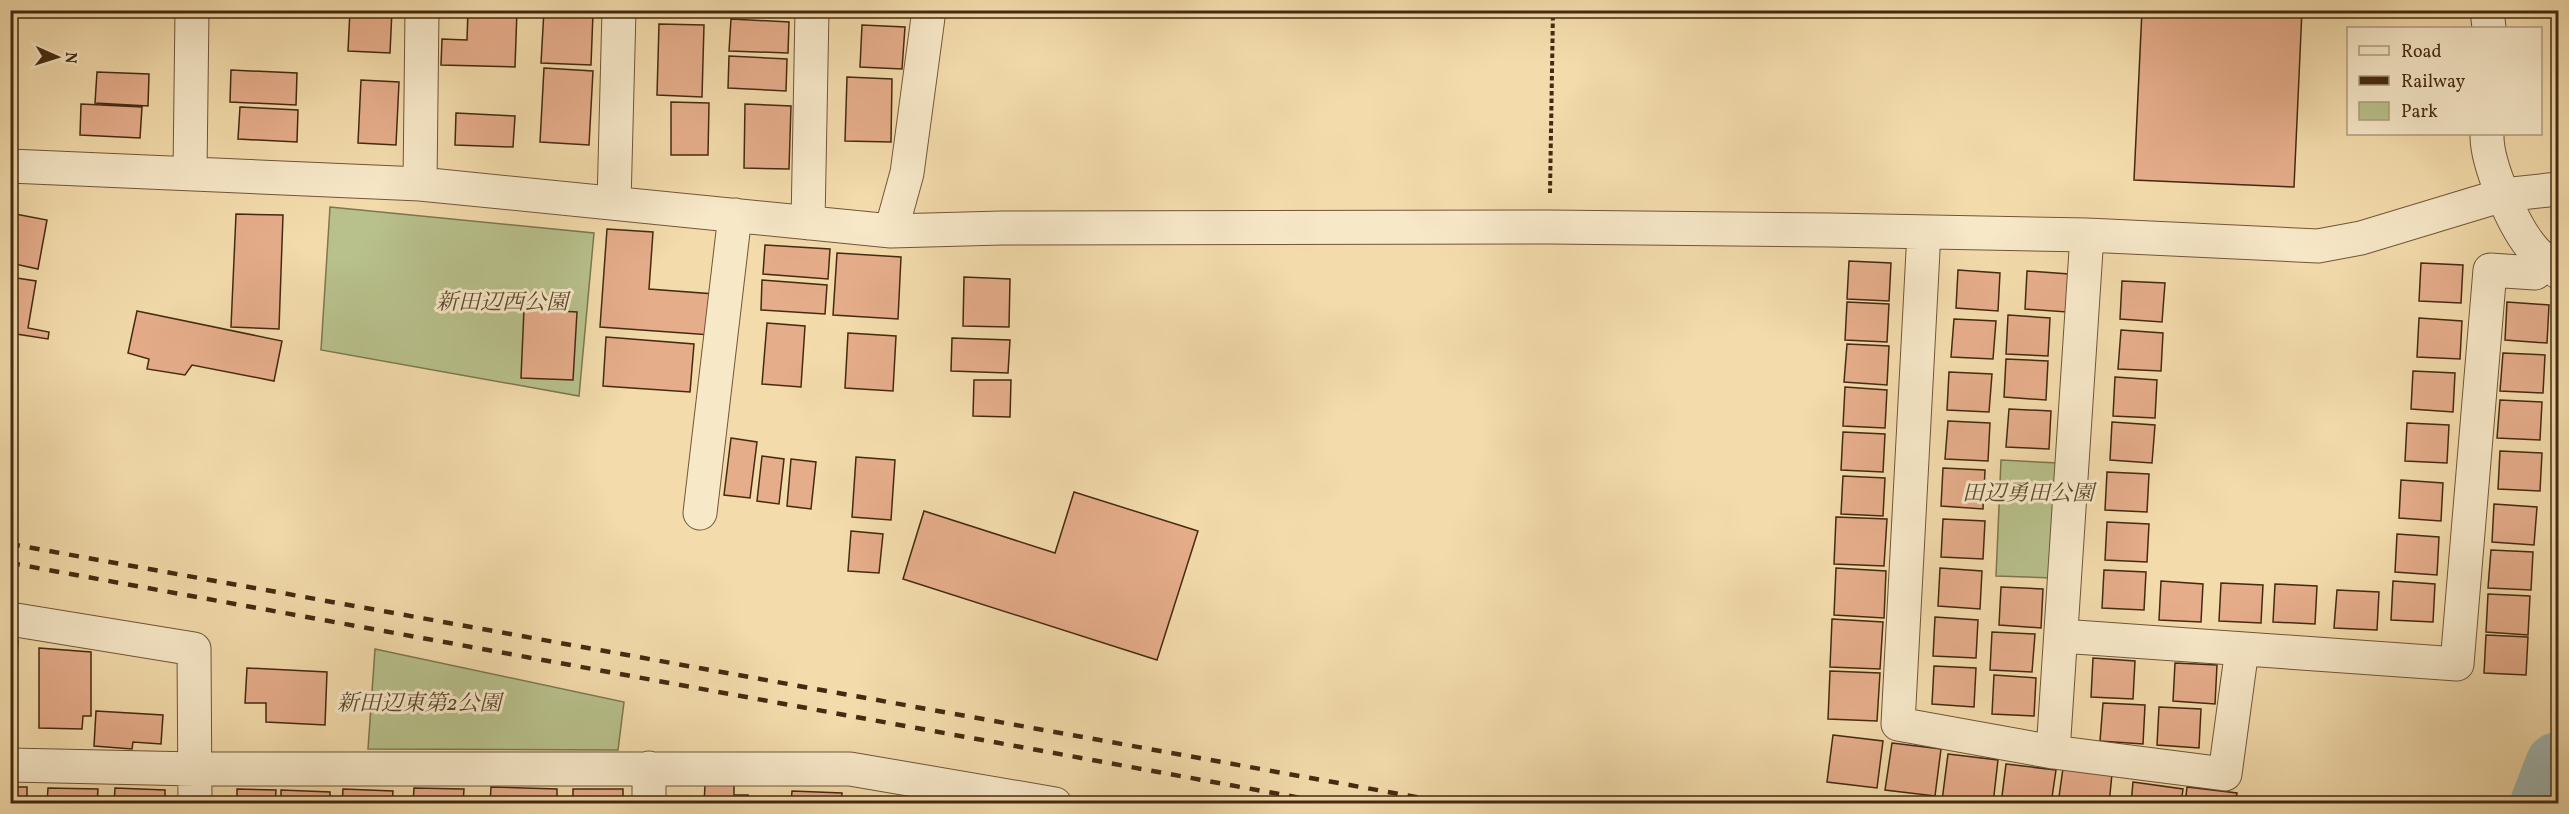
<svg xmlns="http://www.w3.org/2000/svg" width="2569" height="814" font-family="Vollkorn,'Noto Serif JP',serif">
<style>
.green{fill:#b8c18c;stroke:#7e764e;stroke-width:1.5}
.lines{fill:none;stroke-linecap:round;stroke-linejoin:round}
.river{stroke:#a0b8b4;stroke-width:66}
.building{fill:#e6ad8b;stroke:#452a10;stroke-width:1.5}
.minor-casing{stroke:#705637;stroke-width:35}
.path{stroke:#452a10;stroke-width:4;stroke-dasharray:4.5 3;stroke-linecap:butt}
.minor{stroke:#f7e8c8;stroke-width:33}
.rail{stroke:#452a10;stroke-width:4.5;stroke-dasharray:10 10;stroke-linecap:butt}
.labels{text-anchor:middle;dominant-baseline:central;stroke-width:6;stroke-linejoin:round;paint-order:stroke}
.park-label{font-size:22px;font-style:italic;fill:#5c4829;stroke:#f7e8c8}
</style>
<rect width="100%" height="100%" fill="#f3dbab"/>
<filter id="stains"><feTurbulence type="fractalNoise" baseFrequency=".00333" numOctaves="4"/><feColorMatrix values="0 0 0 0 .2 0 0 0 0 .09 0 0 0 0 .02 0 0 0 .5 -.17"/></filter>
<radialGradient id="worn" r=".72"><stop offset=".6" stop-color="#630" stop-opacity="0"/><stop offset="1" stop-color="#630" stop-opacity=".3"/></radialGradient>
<path class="green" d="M330,207L594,233L579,396L321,350Z
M2001,460L2058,463L2053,578L1996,576Z
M375,649L624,702L618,750L368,749Z"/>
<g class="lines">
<path class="river" d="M2543,804L2558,765"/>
</g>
<path class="building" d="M350,10H392L390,53L348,51Z
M468,10H517L515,67L441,65L442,39L467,40Z
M544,10L593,13L591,65L541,63Z
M724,10H769V14Z
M848,10H921V18L848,15Z
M2142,10H2302L2294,187L2134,180Z
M731,19L789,22L788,53L729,51Z
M659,24L704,25L702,97L657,95Z
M862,25L905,27L902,69L860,67Z
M729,56L787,59L786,91L728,88Z
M544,68L593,71L589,145L540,142Z
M231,70L297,73L296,105L230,102Z
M97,72L149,74L148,106L95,103Z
M847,77L892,79L891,142L845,141Z
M361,80L399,82L396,145L358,143Z
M671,102L709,103L708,155H671Z
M81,104L142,107L140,138L80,135Z
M745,104L791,106L789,169L744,168Z
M240,107L298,110L297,142L238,139Z
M456,113L515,116L513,147L455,145Z
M10,213L47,220L38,269L10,263Z
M236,214L283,215L279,329L231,327Z
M607,229L653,232L649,289L715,294L711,335L600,327Z
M765,245L830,249L828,279L763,274Z
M837,253L901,257L898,319L833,315Z
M1849,261L1891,263L1889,301L1847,299Z
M2421,263L2463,265L2461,303L2419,301Z
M1958,270L2000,273L1998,311L1956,308Z
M2027,271L2069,274L2067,312L2025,309Z
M10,277L36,281L28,328L49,332L48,339L10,333Z
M964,277L1010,279L1009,327L963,326Z
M762,280L827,285L825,314L761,310Z
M2122,281L2165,283L2162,322L2120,319Z
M1847,302L1889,304L1887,342L1845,340Z
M2507,302L2549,305L2547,343L2505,340Z
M524,309L577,312L573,380L521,378Z
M137,311L282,341L274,381L192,365L185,375L147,369L149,359L128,353Z
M2008,315L2050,318L2048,356L2006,354Z
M2419,318L2462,321L2460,359L2417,357Z
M1954,319L1996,321L1993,359L1951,357Z
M767,323L805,326L801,387L762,384Z
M2121,330L2163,333L2161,371L2118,369Z
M848,333L896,336L893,391L845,388Z
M606,337L694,344L690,392L603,386Z
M952,338L1010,340L1008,373L951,371Z
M1847,344L1889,346L1887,385L1844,382Z
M2503,353L2545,355L2543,393L2500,391Z
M2006,359L2048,361L2046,400L2004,397Z
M2413,371L2455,373L2453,412L2411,409Z
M1949,372L1992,374L1989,412L1947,410Z
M2115,377L2157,380L2155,418L2113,416Z
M974,380H1011L1010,417L973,416Z
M1845,387L1887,390L1885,428L1843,426Z
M2500,400L2542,402L2540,440L2497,438Z
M2009,409L2051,411L2049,449L2006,447Z
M1948,421L1990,423L1988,461L1945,459Z
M2112,422L2155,425L2152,463L2110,460Z
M2407,423L2449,425L2447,463L2405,461Z
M1843,432L1885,434L1883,472L1841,470Z
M731,438L757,442L750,498L724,495Z
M2500,451L2542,453L2540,491L2498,489Z
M762,456L784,459L779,504L757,501Z
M856,457L895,460L891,520L852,517Z
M791,459L816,462L811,509L787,506Z
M1943,468L1985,470L1983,509L1941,506Z
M2107,472L2149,474L2147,512L2105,510Z
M1843,476L1885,478L1883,516L1841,514Z
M2401,480L2443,483L2441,521L2399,518Z
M1074,492L1198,531L1157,660L903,579L924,511L1055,553Z
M2494,504L2537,507L2534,545L2492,542Z
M1836,517L1887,519L1884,566L1834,564Z
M1943,519L1985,521L1983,559L1941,557Z
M2107,522L2149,524L2147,562L2105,560Z
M851,531L883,534L879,573L848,571Z
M2397,534L2439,537L2437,575L2395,572Z
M2491,550L2533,552L2531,590L2488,588Z
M1836,568L1886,571L1884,618L1834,615Z
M1940,568L1982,571L1980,609L1938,606Z
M2104,570L2146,572L2144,610L2102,608Z
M2161,581L2203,584L2201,622L2159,620Z
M2393,581L2435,584L2433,622L2391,620Z
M2221,583L2263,585L2261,623L2219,621Z
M2275,584L2317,586L2315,624L2273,622Z
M2001,587L2043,589L2041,628L1999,625Z
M2337,590L2379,592L2377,630L2334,628Z
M2488,594L2530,596L2528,635L2486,632Z
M1935,617L1978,620L1976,658L1933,656Z
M1832,619L1883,622L1880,669L1830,667Z
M1992,632L2035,634L2032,672L1990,670Z
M2486,635L2528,637L2526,675L2484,673Z
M10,640L18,641L15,688H10Z
M39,648L91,652V716H83L82,729L39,728Z
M2093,658L2135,661L2133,699L2091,697Z
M2175,663L2217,665L2215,704L2173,701Z
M1934,666L1976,668L1974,707L1932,704Z
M247,668L327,672L325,725L266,722V703H245Z
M1830,671L1880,673L1877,721L1828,719Z
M1994,675L2036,678L2034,716L1992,714Z
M10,692L15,693L13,750H10Z
M2103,703L2145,705L2143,744L2100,741Z
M2159,707L2201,709L2199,748L2157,745Z
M96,711L163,715L161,744L133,742L132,749L94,746Z
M1833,735L1883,741L1877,788L1827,782Z
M1892,743L1941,749L1935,796L1885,790Z
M1948,754L1998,760L1993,804L1942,801Z
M2006,764L2056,770L2051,804H2001Z
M2063,768L2112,774L2109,804H2058Z
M2133,782L2183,789L2181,804H2131Z
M734,784V795H748V804H704L705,785Z
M10,787H27V804H10Z
M491,787L557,789V804H490Z
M2187,787L2237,793L2235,804H2185Z
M48,788L98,789L97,804H47Z
M115,788L165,790V804H114Z
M414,788L464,789L463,804H413Z
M237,789L276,790L275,804H237Z
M343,789L393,791L392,804H342Z
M573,789H623V804H573Z
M281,790L330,792V804H281Z
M792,791L842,793L841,804H791Z"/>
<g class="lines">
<g class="minor-casing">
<path id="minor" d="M2487,10L2489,28
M2487,134C2486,163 2514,228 2534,250C2541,258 2551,265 2558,272
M10,166L420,184L891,231L1002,228L1550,227L1830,230L2087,235L2318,246L2361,238L2503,195L2558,189
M190,172L192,10
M420,184L422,10
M614,203L619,10
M808,223L812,10
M891,231L907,173L929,10
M1924,232L1898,724L2053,752L2225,774L2242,649
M700,513L735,215
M10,619L194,649L195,804
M2061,636L2457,664L2490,270L2535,273L2547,262
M2053,752L2087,235
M10,765L195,769H850L1055,804
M649,768V804"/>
</g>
<path class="path" d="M1550,193L1553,10"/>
<use href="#minor" class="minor"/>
<path class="rail" d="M10,544L1455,804
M10,563L1334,804"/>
</g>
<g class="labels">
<g class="park-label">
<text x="502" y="303">新田辺西公園</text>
<text x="2028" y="494">田辺勇田公園</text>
<text x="419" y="704">新田辺東第2公園</text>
</g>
</g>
<rect width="2569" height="814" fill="none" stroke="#f3dbab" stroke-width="36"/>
<rect x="12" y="12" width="2545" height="790" fill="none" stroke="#452a10" stroke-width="3"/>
<rect x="18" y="18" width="2533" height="778" fill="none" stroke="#452a10" stroke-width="1.5"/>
<rect x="2347" y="27" width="195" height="108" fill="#f7e8c8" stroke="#b09c7e" stroke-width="1.5"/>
<rect x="2359" y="46" width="30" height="9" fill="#f7e8c8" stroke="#b09c7e" stroke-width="1.5"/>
<text x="2401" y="57" font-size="18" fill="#452a10">Road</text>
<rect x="2359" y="76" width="30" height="9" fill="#452a10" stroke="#b09c7e" stroke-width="1.5"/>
<text x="2401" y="87" font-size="18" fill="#452a10">Railway</text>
<rect x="2359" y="102" width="30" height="18" fill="#b8c18c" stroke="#b09c7e" stroke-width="1.5"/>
<text x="2401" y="117" font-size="18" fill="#452a10">Park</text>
<g transform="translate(57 57) rotate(93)" stroke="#f7e8c8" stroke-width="4.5" paint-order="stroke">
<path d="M0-4.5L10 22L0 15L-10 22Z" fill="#452a10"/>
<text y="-9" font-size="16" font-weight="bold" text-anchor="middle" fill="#452a10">N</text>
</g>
<rect width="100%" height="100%" filter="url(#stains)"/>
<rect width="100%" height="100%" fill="url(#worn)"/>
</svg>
